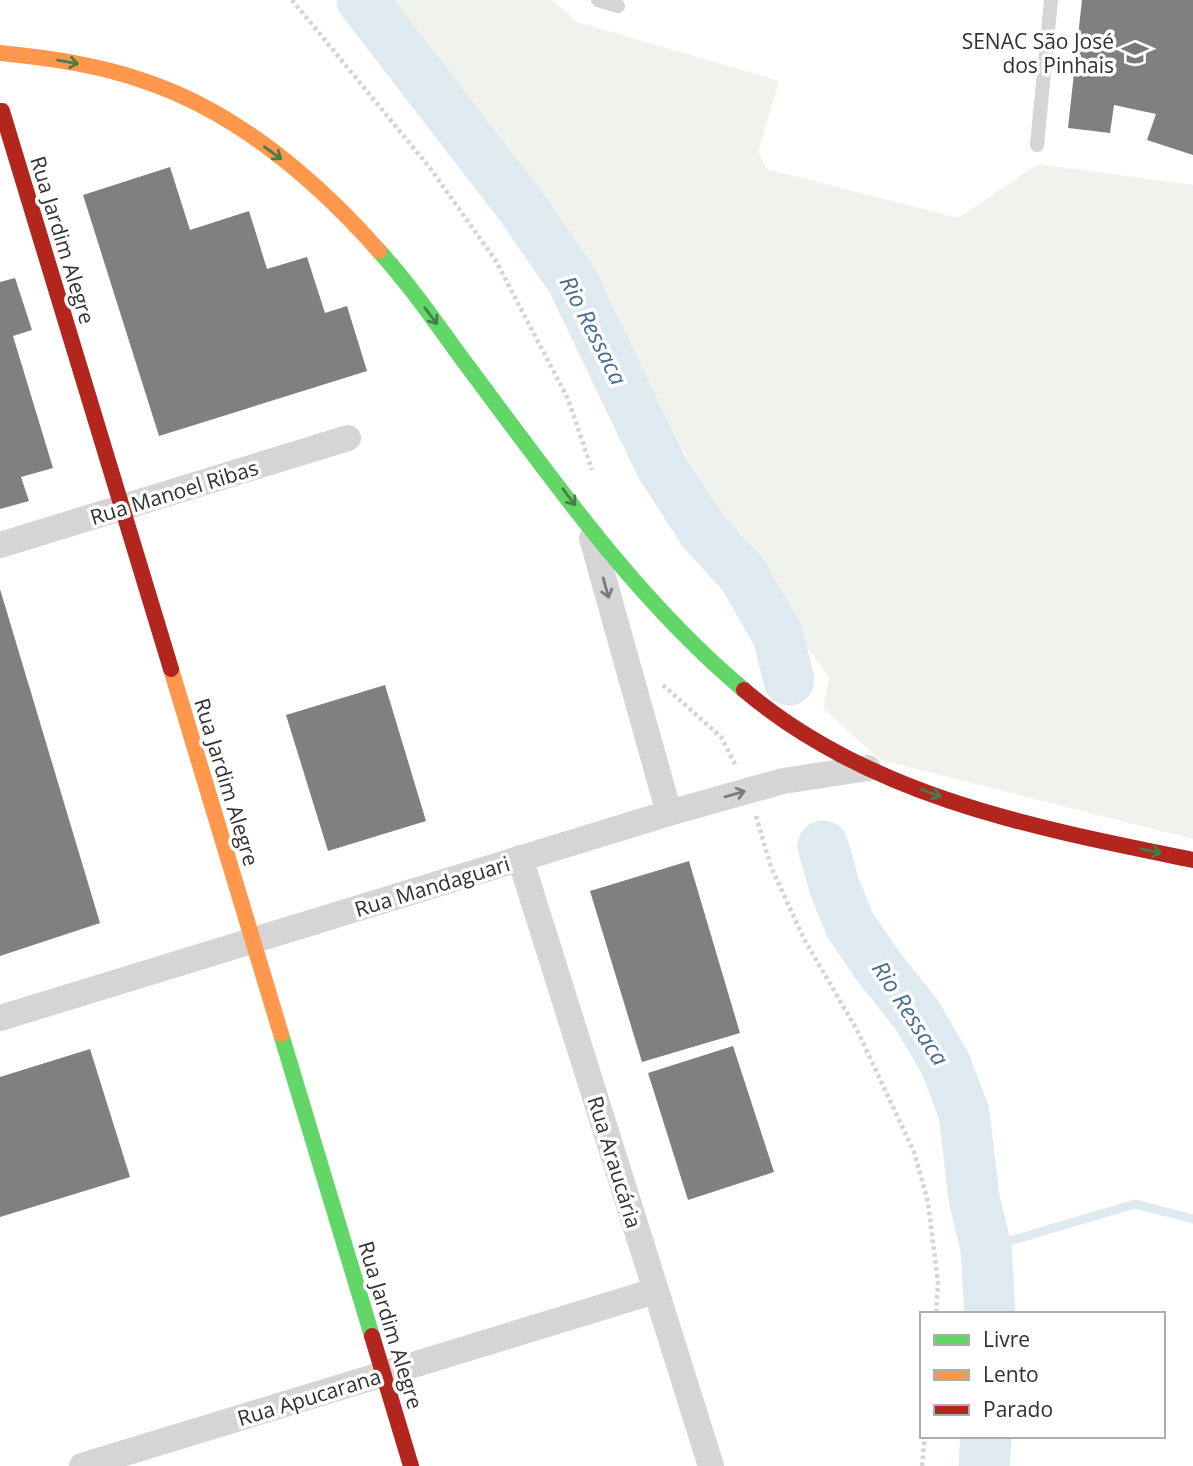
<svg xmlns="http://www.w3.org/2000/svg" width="1193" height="1466" font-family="'Open Sans',sans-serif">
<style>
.green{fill:#f0f3ed}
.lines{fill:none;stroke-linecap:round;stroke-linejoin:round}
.stream{stroke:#dee9f0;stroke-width:9}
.river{stroke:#dee9f0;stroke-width:51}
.building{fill:#808080}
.path{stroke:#d4d4d4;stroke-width:4.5;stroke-dasharray:3.5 3.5;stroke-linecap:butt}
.lane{stroke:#d5d5d5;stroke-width:14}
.street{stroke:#d5d5d5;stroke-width:26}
.fast{stroke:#63d668;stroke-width:16}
.slow{stroke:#ff974d;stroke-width:16}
.jam{stroke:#b3261e;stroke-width:16}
.oneway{stroke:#487b4a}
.oneway2{stroke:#7b7b7b}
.labels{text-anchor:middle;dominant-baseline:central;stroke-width:7;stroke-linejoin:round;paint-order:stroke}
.poi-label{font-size:21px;fill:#313131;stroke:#fff;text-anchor:end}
.street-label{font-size:21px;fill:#313131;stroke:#fff}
.water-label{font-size:23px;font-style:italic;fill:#476f8c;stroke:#fff}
</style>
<rect width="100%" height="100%" fill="#fff"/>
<path class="green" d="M380,0H552L577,22L779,81L758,152L767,169L958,218L1038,164L1193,185V839L880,760L823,708L829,678L776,603L627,358L555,223Z"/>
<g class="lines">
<path class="stream" d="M986,1248L1135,1204L1193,1219"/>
<path class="river" d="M362,0L523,209L572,280L661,466L704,532L744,576L778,636L789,680
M823,846L835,888L850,925L878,966L917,1015L946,1065L964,1113L974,1198L986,1248L990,1314
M984,1466L986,1436"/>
</g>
<path class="building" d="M1082,0H1193V155L1147,140L1156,114L1114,105L1110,133L1068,128Z
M170,167L190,230L249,211L267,269L307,257L325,313L347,306L367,371L159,436L83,195Z
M15,278L32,330L13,336L53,468L21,477L29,501L0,509V282Z
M0,589L100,923L0,956Z
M385,685L426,821L328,851L286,715Z
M689,861L740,1033L642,1062L590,891Z
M733,1046L774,1172L688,1200L648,1073Z
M90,1049L130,1177L0,1217V1077Z"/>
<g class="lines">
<path class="path" d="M292,0L430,168L496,261L568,399L592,470
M663,685L721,737L736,766
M756,816L771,867L804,939L857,1030L914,1152L928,1202L938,1283L936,1314
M922,1466L925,1436"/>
<path class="lane" d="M598,0L618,6
M1037,145L1051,0"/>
<path class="street" d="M592,538L669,813
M0,545L348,438
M520,858L711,1466
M0,1018L669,813L783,781L868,768
M82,1466L655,1291"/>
<path class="fast" d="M379,251C409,284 434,320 460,356C548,473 632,596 744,690
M281,1034L372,1336"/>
<path class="slow" d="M0,53C50,58 100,65 147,82C238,113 316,180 379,251
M171,669L281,1034"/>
<path class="jam" d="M0,111H2L171,669
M744,690C870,797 1036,828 1193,860
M372,1336L411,1466"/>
</g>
<defs><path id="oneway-shaft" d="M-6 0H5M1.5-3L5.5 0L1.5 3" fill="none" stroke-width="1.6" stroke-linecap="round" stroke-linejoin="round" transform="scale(1.75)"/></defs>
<g class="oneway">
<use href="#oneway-shaft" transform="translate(68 62) rotate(10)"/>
<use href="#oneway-shaft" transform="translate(273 153) rotate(36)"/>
<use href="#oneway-shaft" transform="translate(431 316) rotate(53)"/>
<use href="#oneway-shaft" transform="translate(569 497) rotate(53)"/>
<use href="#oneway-shaft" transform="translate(931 793) rotate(20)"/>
<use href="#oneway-shaft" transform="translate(1151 851) rotate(12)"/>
</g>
<g class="oneway2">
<use href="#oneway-shaft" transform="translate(606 588) rotate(74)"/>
<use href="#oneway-shaft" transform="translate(735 794) rotate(-16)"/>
</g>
<defs>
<g id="school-bare" transform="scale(2.1)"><path d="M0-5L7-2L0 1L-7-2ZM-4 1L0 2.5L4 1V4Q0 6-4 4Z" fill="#797979" stroke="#fff" stroke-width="2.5" paint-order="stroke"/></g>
</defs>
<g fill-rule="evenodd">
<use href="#school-bare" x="1135" y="53"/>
</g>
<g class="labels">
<g class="poi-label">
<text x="1114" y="41">SENAC São José<tspan x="1114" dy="24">dos Pinhais</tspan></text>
</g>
<g class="street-label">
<text transform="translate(63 240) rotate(73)">Rua Jardim Alegre</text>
<text transform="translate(174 492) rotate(-17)">Rua Manoel Ribas</text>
<text transform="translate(227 782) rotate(73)">Rua Jardim Alegre</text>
<text transform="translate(432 886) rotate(-17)">Rua Mandaguari</text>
<text transform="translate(615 1162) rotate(73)">Rua Araucária</text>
<text transform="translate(391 1325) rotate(73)">Rua Jardim Alegre</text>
<text transform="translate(309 1397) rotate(-17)">Rua Apucarana</text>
</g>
<g class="water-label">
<text transform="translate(594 330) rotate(63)">Rio Ressaca</text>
<text transform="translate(911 1013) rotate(57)">Rio Ressaca</text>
</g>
</g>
<rect x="920" y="1312" width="245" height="126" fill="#ffffff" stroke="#adadad" stroke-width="2"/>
<rect x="934" y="1335" width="35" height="10" fill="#63d668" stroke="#adadad" stroke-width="2"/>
<text x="983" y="1347" font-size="21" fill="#313131">Livre</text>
<rect x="934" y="1370" width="35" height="10" fill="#ff974d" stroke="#adadad" stroke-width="2"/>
<text x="983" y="1382" font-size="21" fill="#313131">Lento</text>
<rect x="934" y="1405" width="35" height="10" fill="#b3261e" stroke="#adadad" stroke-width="2"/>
<text x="983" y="1417" font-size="21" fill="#313131">Parado</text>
</svg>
